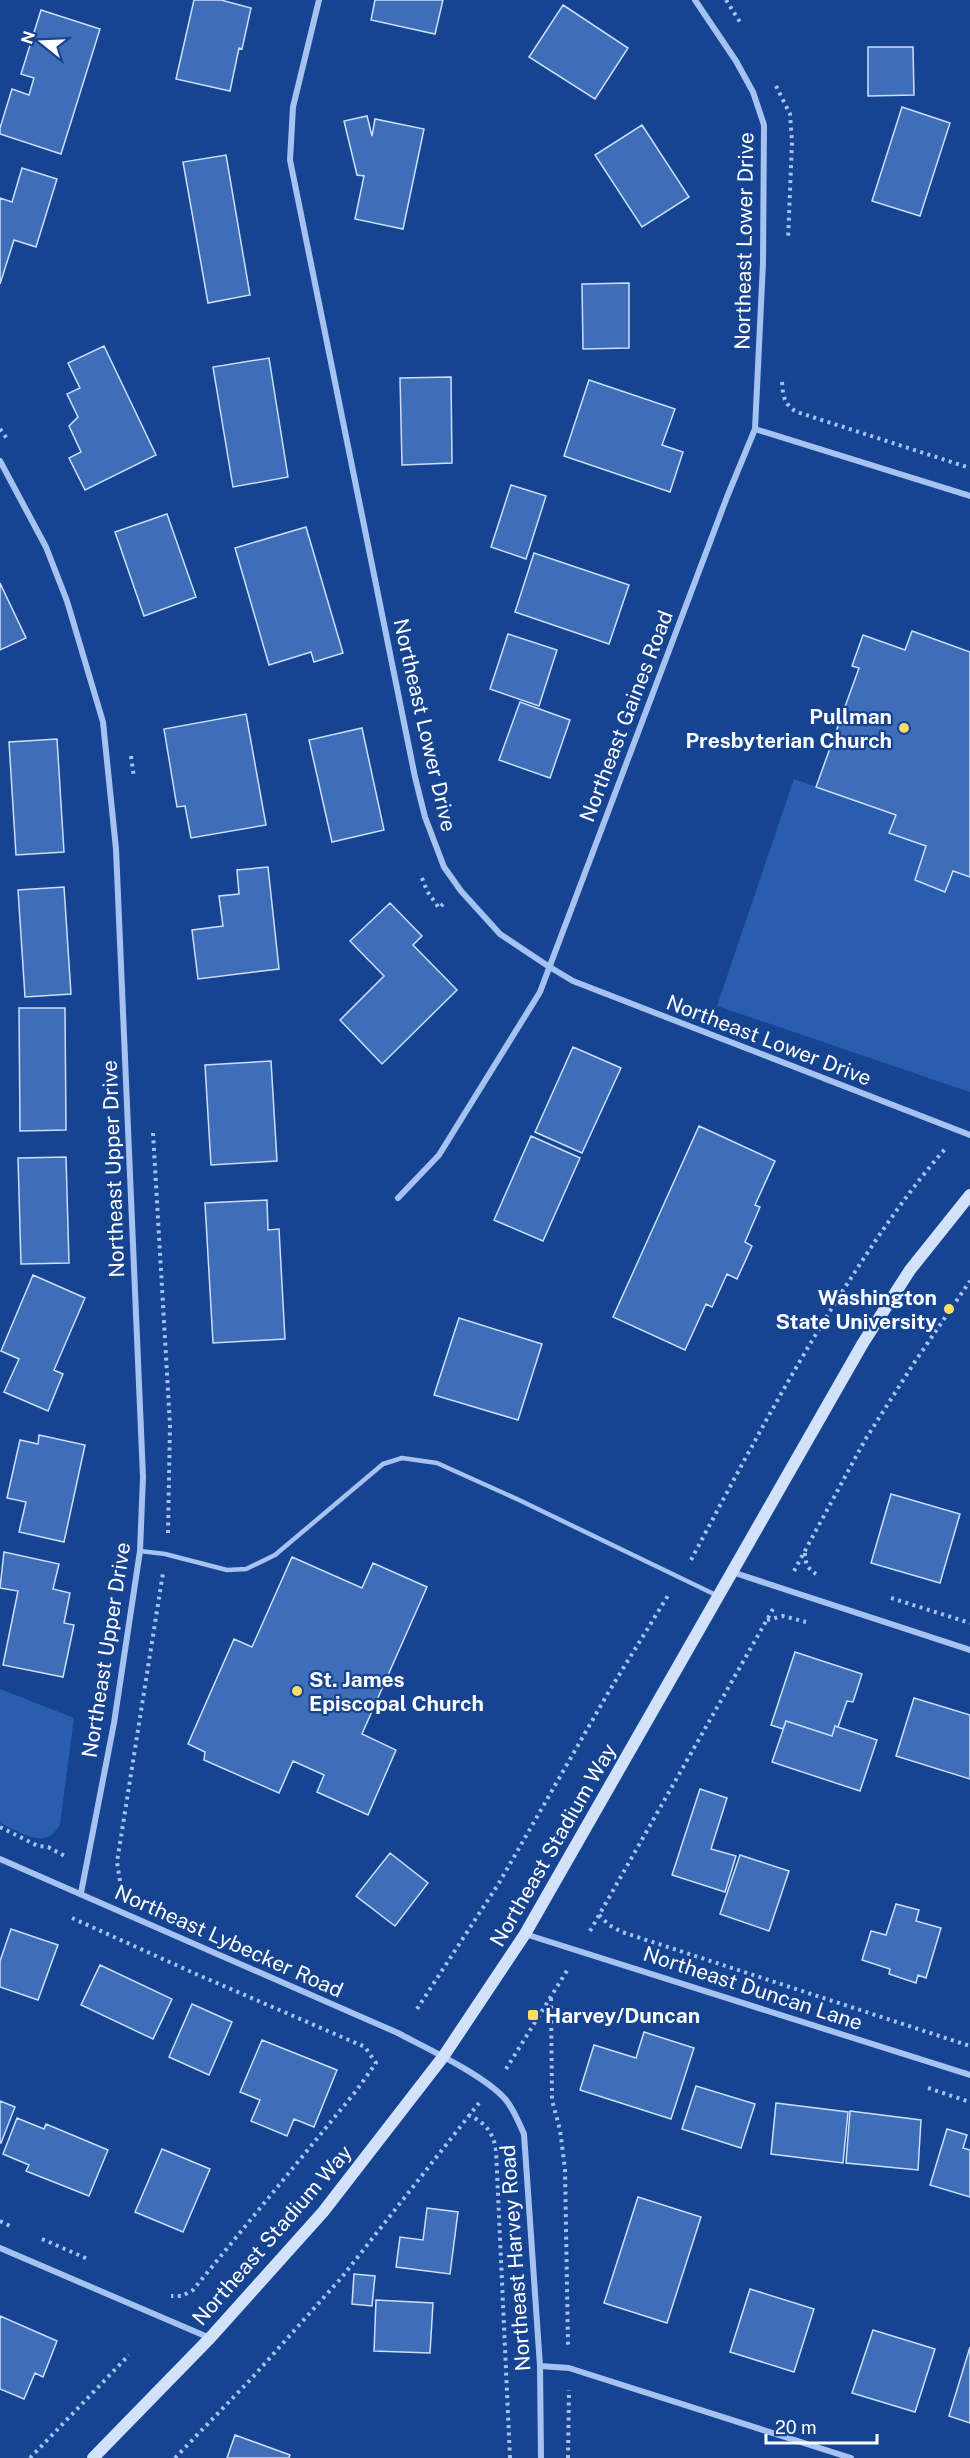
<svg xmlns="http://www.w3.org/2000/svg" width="970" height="2458" font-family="'Public Sans',sans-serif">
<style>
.green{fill:#295db0}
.building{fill:#3f6eb9;stroke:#ccdefb;stroke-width:1.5}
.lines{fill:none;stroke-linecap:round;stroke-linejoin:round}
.path{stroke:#a5c2f0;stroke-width:4;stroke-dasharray:3 4.5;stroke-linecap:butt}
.service{stroke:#a5c2f0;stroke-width:4.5}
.minor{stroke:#a5c2f0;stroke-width:6}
.secondary{stroke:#d3e2fb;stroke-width:12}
.poi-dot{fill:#ffdd64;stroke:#164492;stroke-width:2}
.labels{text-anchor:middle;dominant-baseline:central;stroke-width:4.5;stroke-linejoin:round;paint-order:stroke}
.street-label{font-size:21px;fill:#fff;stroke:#164492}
.poi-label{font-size:21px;font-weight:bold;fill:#fff;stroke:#164492;text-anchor:end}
</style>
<rect width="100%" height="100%" fill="#164492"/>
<path class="green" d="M794,779L896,815L890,833L926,846L915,880L945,891L953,871L970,877V1092L717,1006Z
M0,1689L74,1718L60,1824C46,1852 21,1832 0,1823Z"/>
<path class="building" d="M194,0H221L251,8L242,49L239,48L230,91L176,79Z
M375,0H443L435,34L371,20Z
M563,5L628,48L595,99L529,57Z
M41,10L100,29L61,154L0,134V128L12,89L29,95L34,78L21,74Z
M868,47H913L914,95L868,96Z
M902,107L950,123L920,216L872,201Z
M367,116L372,136L375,119L424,129L403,229L355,219L364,176L357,175L344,121Z
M642,125L689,197L642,227L595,155Z
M226,155L250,295L208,303L183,162Z
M22,168L57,179L36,247L14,240L0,284V198L12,202Z
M629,283V348L583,349L582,284Z
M104,346L156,455L85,490L69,458L81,452L69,426L78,417L67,394L80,388L68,363Z
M269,358L288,477L233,487L213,367Z
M451,377L452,463L402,465L400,378Z
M589,380L675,409L662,445L683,452L670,492L564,456Z
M511,485L546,496L526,559L491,547Z
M167,514L196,597L144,616L115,532Z
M306,527L343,653L314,662L311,652L269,665L235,548Z
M534,553L629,585L609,644L515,612Z
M0,583L26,638L0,650Z
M912,631L970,652V877L953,871L945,892L915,880L926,846L889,833L896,815L816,787L859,668L852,666L863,635L905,650Z
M508,634L557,650L539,706L490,689Z
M520,702L570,720L550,778L499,760Z
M246,714L266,825L191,838L185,806L177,807L164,729Z
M362,728L384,830L332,842L309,740Z
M57,739L64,852L16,855L9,742Z
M268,867L279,969L198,979L192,930L223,926L219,896L239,894L237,870Z
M64,887L71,994L25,997L18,890Z
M390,903L422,936L413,945L457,990L382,1064L340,1020L384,976L350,941Z
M19,1008H65L66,1130L20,1131Z
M573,1047L621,1068L582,1153L535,1132Z
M271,1061L277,1161L211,1165L205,1065Z
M699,1126L775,1161L755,1205L760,1207L745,1242L752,1246L737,1279L727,1274L712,1307L706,1304L685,1350L613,1317Z
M531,1136L580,1158L543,1241L494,1220Z
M66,1157L69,1263L21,1264L18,1158Z
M267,1200L268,1230L279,1229L285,1339L213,1343L205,1203Z
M33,1275L85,1298L54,1370L63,1374L48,1411L4,1392L19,1359L1,1351Z
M459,1318L542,1344L518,1420L434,1395Z
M39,1435L85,1445L64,1542L19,1532L26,1502L7,1498L20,1440L38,1444Z
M891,1494L960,1514L940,1583L871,1563Z
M4,1552L59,1564L53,1589L70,1593L64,1623L74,1625L63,1677L3,1665L18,1591L0,1588Z
M292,1557L362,1588L373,1563L427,1587L362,1734L396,1750L368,1815L317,1792L324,1775L293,1761L279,1793L204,1760L205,1752L188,1744L234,1639L252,1647Z
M795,1652L862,1674L853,1702L847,1701L838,1727L835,1726L832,1736L786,1721L783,1729L771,1725Z
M914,1698L970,1715V1779L896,1756Z
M786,1721L832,1736L835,1726L877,1740L860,1791L772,1762Z
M700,1789L727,1798L711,1849L736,1856L725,1892L672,1875Z
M390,1853L428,1883L395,1926L356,1896Z
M740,1855L789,1871L769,1931L720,1914Z
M896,1904L919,1910L916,1921L941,1928L926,1978L918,1975L916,1983L889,1974L890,1969L862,1960L871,1931L886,1935Z
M11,1929L58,1945L38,2000L0,1987V1961Z
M100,1965L172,1999L153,2039L81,2005Z
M192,2004L232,2022L209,2075L169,2057Z
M644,2032L694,2048L671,2119L580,2090L594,2045L636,2058Z
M262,2040L337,2070L314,2127L294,2119L287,2136L251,2121L260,2100L240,2092Z
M696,2086L755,2104L741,2148L682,2129Z
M0,2101L15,2107L1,2143H0Z
M776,2103L848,2112L843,2163L771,2154Z
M850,2111L921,2120L918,2170L846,2163Z
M17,2118L44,2129L46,2124L108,2150L89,2196L26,2171L29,2165L3,2154Z
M947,2129L967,2135L963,2148L970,2150V2197L930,2185Z
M162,2149L210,2169L183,2232L135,2212Z
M638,2197L701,2217L667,2323L604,2303Z
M427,2208L458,2212L450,2274L396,2267L400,2237L423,2240Z
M354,2274L375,2276L372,2306L352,2304Z
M750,2289L814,2309L794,2372L730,2352Z
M376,2300L433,2303L430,2353L374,2351Z
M0,2316L57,2341L43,2377L35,2373L24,2399L0,2389Z
M873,2330L935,2349L915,2412L852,2393Z
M970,2347V2423L949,2416Z
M235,2435L290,2455L289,2458H227Z"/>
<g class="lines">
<path class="path" d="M726,0L740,22
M776,86L790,114L792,142L788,240
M782,382C783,396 784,405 797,412L970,468
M0,429L8,440
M131,756L134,778
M422,878L427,891L439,908L443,904
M153,1133L170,1425L168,1533
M805,1553C805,1563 807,1568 816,1574
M691,1560C742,1464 792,1369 851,1278C880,1233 910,1189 945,1149
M794,1571L865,1440L914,1363L970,1281
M891,1598L970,1623
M767,1620L783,1616L806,1622
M0,1827L38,1846L48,1847L65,1856
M120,1881L117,1862L163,1573
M599,1915L609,1925L622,1932L970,2046
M72,1918L196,1974L365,2047L376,2063L356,2091L193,2290L182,2296H171
M590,1931L773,1609
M551,1998L552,2100L560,2130L565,2169L568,2346
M417,2009L499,1883L608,1693L669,1594
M506,2069L568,1969
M928,2088L970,2102
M468,2115C485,2122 493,2132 496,2150L510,2458
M0,2221L10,2226
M42,2239L90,2260
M30,2458L129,2355
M175,2458L251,2379L342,2277L479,2103
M568,2458L569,2390"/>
<path class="service" d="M140,1551L165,1554L227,1570L246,1569L275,1555L383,1464L402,1458L437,1463L517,1499L718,1596"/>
<path class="minor" d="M319,0L293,107L290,160L415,777L425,817L444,867L461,891L500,934L548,966L573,981L970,1135
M695,0L736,61L753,92L764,125L763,263L755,429
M0,461L46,547L67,601L103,722L116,849L143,1477L140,1551L114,1723L81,1893
M398,1198L439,1155L540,992L727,497L755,429L970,496
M732,1572L970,1650
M0,1859L398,2033C426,2048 486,2076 506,2100C514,2110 519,2123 524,2134L540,2366L541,2458
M525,1934L970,2075
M0,2248L210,2338
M540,2366L569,2368L851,2458"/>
<path class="secondary" d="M93,2458L210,2338L323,2212L443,2057L525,1934L863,1343L910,1270L970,1195"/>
</g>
<g class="poi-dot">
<circle cx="904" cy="728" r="6"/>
<circle cx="949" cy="1309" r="6"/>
<circle cx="297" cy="1691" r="6"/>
<rect x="527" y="2009" width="12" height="12" rx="3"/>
</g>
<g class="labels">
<g class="street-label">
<text transform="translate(744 241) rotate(-89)">Northeast Lower Drive</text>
<text transform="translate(626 716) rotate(-69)">Northeast Gaines Road</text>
<text transform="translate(425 725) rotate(77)">Northeast Lower Drive</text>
<text transform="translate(769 1040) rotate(21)">Northeast Lower Drive</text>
<text transform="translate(113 1169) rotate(-92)">Northeast Upper Drive</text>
<text transform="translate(106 1650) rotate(-81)">Northeast Upper Drive</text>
<text transform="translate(553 1845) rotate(-60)">Northeast Stadium Way</text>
<text transform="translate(229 1941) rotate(24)">Northeast Lybecker Road</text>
<text transform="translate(753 1988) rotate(18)">Northeast Duncan Lane</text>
<text transform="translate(272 2235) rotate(-49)">Northeast Stadium Way</text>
<text transform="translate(515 2258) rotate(-94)">Northeast Harvey Road</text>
</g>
<g class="poi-label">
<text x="892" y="716">Pullman<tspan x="892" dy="24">Presbyterian Church</tspan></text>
<text x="937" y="1297">Washington<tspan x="937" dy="24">State University</tspan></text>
<text x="309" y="1679" text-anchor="start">St. James<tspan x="309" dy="24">Episcopal Church</tspan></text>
<text x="545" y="2015" text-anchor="start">Harvey/Duncan</text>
</g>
</g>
<g transform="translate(42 42) rotate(288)" stroke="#164492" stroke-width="4.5" paint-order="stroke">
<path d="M0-4.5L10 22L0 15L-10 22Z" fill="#ffffff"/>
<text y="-9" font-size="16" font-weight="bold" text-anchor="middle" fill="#ffffff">N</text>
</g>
<path d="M766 2434v9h111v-9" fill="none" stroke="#ffffff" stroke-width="3"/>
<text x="775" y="2434" font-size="18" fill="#ffffff" stroke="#164492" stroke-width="4.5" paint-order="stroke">20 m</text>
</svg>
